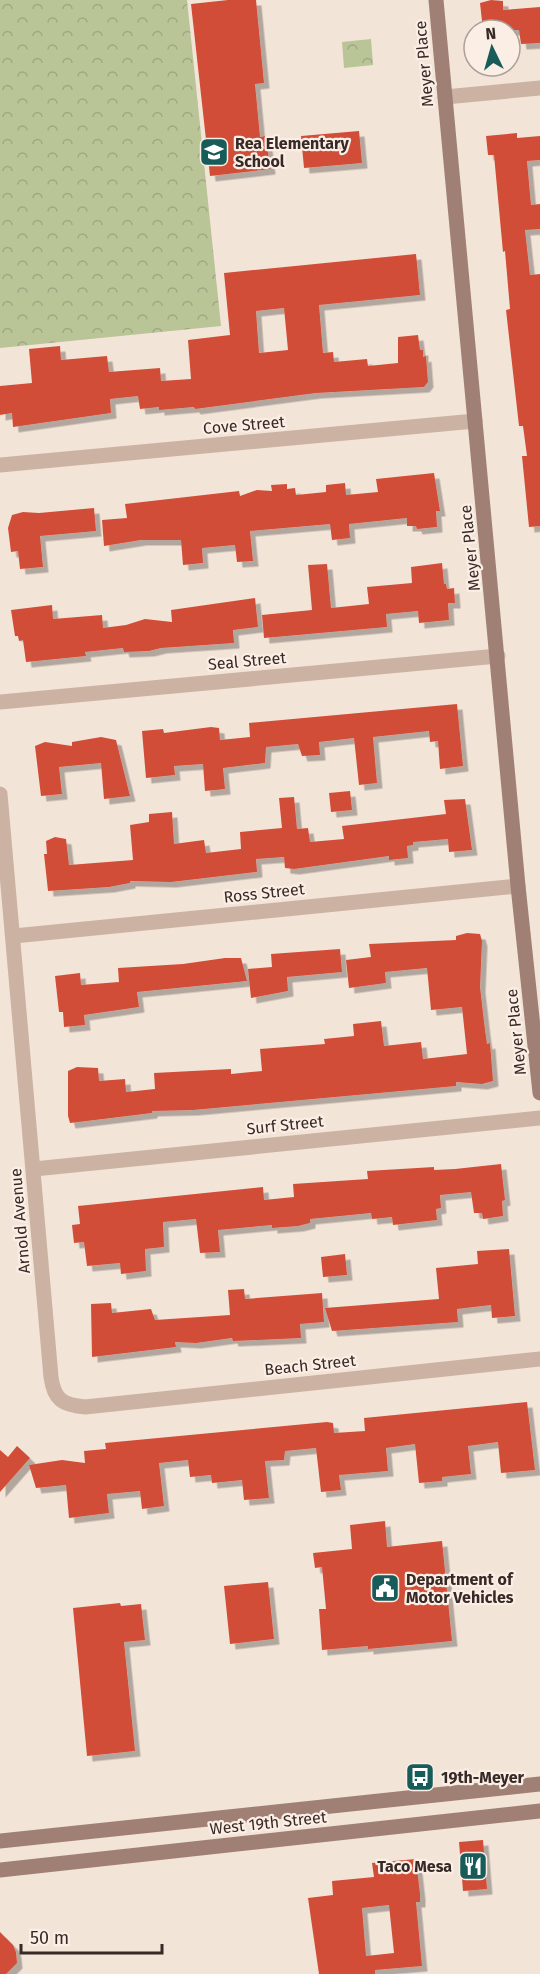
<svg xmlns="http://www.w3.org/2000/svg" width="540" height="1974" font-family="'Fira Sans',sans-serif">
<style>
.park{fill:url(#park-crowns)}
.building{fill:#d14e38;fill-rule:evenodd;filter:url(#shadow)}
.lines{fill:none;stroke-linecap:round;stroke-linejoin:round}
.street{stroke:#ccb2a3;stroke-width:15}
.secondary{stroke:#a08074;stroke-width:15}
.labels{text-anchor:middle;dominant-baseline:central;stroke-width:4.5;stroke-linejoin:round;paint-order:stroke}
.street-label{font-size:16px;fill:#372926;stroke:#fbeee5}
.poi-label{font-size:16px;font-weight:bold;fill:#372926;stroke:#fbeee5;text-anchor:start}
</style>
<defs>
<pattern id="park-crowns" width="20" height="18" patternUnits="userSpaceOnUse" patternTransform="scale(1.5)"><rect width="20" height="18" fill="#b9c497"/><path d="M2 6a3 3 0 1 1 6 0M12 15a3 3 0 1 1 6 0" fill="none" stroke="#a0a882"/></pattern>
<filter id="shadow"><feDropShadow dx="5.5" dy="5.5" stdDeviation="0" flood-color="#0004"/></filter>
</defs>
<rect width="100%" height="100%" fill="#f3e4d8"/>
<path class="park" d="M0,0H187L221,326L0,348Z
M371,39L373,65L344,68L342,42Z"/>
<path class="building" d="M228,0H256L264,83L255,84L260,137L266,136L270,169L210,176L191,4Z
M491,0L503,1V10L540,7V43L521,44L519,30H483L480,3Z
M359,131L362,163L304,168L301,136Z
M517,133V138L540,136V160L527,161L531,205L540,204V229L525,230L530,275L540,274V526L529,527L522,456H527L523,426H519L506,310L510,309L505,251L503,252L494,155H488L486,136Z
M416,254L420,295L319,305L323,353L333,352L334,362L367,359L368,366L398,363V337L418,335L420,350H423V357L426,356L428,382L424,387L316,393L195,409L194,407L159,410V407L140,409L138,396L110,399L111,413L13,427L12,413L0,415V386L32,383L29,349L60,346L61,360L107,356L109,372L160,368L161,381L191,379L188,340L230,335L224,273ZM284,308L288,350L259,353L256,311Z
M434,473L440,511H436L437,527L417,529L416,526H407V518L349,524L350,538L332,540L330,524L250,531L253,561L237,562L235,545L202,548L203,563L183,565L181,540H141L104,546L102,520L127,518L125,504L239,491L240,496L257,490L272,491L271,485L287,484V489L295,488L296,495L326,492V485L345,483L346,495L378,492L376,479Z
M94,508L96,531L40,536L43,567L20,569L18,551L11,552L8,528L12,515L23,512L39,513Z
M442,563L444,584H446L447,589L454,588L455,603H448L449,620L419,623L418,611L386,614L387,627L264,638L262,615L312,610L308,565L327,564L331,608L369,604L367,587L412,583L411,567Z
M255,598L258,627L233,630L234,643L161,648L149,651L124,652L123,648L85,652L86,656L26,662L23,640L19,641L18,636H15L11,610L52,605L53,619L102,615L103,628L126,625L145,619L172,622L171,610Z
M457,704L463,766L440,769L438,741L430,742L429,731L373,737L377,783L359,785L354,738L319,742L320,755L302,756L298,744L266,747L265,763L223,768L225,789L205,791L203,764L174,766L175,775L146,778L142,731L163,729L164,733L211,727L219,728L220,740L250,737L249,723Z
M101,737L116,740L130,796L104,799L101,763L59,767L62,794L41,796L35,746L45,742L72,746V742Z
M350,791L352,810L331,812L329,793Z
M294,797L297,829L308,828L310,842L344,839L342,826L446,814L444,800L465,799L472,850L449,852L448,839L413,842V845L407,846L408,858L389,860V856L294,869L285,868L284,857L256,859L257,872L171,882L130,881V883L109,887L48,891L44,854H47L46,841L55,837L66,839L69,865L133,860L130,825L149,822V814L172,812L174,844L204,840L206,853L241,849L240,832L282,828L279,798Z
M467,933L480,934L482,941L480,987L485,1030L487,1044L490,1043L493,1081L482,1084L456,1082V1086L193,1110L152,1111V1113L70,1123L68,1116V1071L77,1067L98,1068L99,1081L125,1079L126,1092L155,1089L154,1073L231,1069V1074L262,1071L260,1049L325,1044L324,1039L354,1036L353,1024L381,1021L384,1046L421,1042L423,1059L467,1054L462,1007L431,1010L427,968L385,972L386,983L349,988L346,960L371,957L369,944L456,940V936Z
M340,949L342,972L287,977L288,991L251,998L248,969L272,967L271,954Z
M225,958H241L247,981L137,992L139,1007L84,1015L85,1025L64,1027L63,1012H59L55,976L80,973L81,985L119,982L118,968L183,964Z
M501,1164L505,1200L502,1201L503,1216L483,1219L482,1213H474L471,1192L440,1195L441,1208L436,1209L437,1220L393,1225L392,1217L372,1219L371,1213L310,1219V1223L298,1226L272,1228V1225L218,1230L220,1252L200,1253L196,1219L163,1222L164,1247L145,1249L146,1271L121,1274L120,1263L87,1266L84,1242L74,1243L72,1225L80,1224L78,1206L263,1187L264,1200L294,1197L293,1184L368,1179L367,1171L434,1167V1170L455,1169Z
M509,1249L515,1316L492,1318L491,1305L457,1309L458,1322L332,1331L325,1308L439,1299L436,1268L478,1264L477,1251Z
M345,1254L347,1275L323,1277L321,1257Z
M244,1289L245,1299L322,1293L324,1322L300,1324L301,1338L233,1341L232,1338L196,1343L175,1342L176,1347L92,1357L91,1304L111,1303L112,1313L151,1309L155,1320L230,1315L228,1290Z
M527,1402L535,1470L501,1473L498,1442L468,1446L471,1474L442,1477V1481L419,1483L415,1444L386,1448L388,1471L339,1475L341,1490L321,1492L316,1448L285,1451L284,1460L265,1461L269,1498L244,1500L242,1480L212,1483L211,1475L190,1477L188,1460L159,1463L164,1506L142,1509L140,1491L107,1494L109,1513L69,1518L66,1485L36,1488L29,1465L62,1460L85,1463L84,1451L106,1449L105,1443L327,1422L333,1423L334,1433L365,1431L364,1418Z
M17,1446L30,1458L0,1492V1450L8,1457Z
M385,1521L387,1547L442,1541L452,1641L368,1649V1646L322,1650L319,1609H326L322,1567L315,1568L313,1553L352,1549L350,1525Z
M268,1582L274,1639L230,1644L224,1586Z
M120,1603L121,1606L141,1604L145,1640L124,1642L135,1751L87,1756L73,1608Z
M483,1840L487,1889L463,1891L459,1842Z
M416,1859L420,1894V1902H416L422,1966L375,1970V1974H319L308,1898L333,1895L332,1881L374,1877L372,1863ZM389,1905L394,1953L366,1956L362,1908Z
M0,1932L13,1945L16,1952L17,1963L6,1974H0Z"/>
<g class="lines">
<path class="street" d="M445,97L540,88
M0,465L475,421
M0,702L498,656
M0,794L51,1377C54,1400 63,1405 85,1407L540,1359
M14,936L518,886
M34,1169L540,1118"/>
<path class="secondary" d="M436,0L518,886L540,1093
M0,1841L540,1784
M0,1870L540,1811"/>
</g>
<defs>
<g id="school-square" transform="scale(1.5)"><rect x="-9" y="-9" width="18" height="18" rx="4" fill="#185c59" stroke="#fbeee5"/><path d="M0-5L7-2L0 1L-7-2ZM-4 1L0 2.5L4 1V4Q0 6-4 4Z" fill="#fff"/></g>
<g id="civic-square" transform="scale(1.5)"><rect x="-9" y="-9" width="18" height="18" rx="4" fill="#185c59" stroke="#fbeee5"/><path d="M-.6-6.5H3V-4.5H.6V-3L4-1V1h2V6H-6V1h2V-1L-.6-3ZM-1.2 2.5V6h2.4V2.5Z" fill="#fff"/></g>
<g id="bus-square" transform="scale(1.5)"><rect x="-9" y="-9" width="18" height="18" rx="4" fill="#185c59" stroke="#fbeee5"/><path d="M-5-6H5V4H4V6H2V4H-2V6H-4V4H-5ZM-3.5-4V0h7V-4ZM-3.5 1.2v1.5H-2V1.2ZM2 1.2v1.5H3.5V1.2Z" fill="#fff"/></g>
<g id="restaurant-square" transform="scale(1.5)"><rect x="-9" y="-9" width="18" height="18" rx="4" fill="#185c59" stroke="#fbeee5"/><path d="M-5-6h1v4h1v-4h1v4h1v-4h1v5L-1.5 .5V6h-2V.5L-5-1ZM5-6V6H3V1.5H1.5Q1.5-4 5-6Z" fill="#fff"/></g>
</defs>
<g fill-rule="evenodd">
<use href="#school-square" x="214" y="152"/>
<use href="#civic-square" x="385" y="1588"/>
<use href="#bus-square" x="420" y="1777"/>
<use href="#restaurant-square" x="473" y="1866"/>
</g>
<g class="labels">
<g class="street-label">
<text transform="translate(424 64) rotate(-95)">Meyer Place</text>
<text transform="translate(244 425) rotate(-5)">Cove Street</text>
<text transform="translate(470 548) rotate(-96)">Meyer Place</text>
<text transform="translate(247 661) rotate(-5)">Seal Street</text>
<text transform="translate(264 893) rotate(-6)">Ross Street</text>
<text transform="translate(516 1032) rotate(-96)">Meyer Place</text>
<text transform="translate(285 1125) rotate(-6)">Surf Street</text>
<text transform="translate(20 1221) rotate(-95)">Arnold Avenue</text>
<text transform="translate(310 1365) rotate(-6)">Beach Street</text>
<text transform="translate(268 1823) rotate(-6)">West 19th Street</text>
</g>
<g class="poi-label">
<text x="235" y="143">Rea Elementary<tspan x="235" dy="18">School</tspan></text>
<text x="406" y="1579">Department of<tspan x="406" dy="18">Motor Vehicles</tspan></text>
<text x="441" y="1777">19th-Meyer</text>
<text x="452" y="1866" text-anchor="end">Taco Mesa</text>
</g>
</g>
<g transform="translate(492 48) rotate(355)"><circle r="28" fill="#fbeee5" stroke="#ad9f99" stroke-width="1.5"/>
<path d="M0-4.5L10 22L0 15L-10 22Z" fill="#185c59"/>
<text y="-9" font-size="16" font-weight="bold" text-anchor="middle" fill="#372926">N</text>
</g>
<path d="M21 1944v9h141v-9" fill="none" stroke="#372926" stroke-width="3"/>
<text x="30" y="1944" font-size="18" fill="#372926" stroke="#fbeee5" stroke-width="4.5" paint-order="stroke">50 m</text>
</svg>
